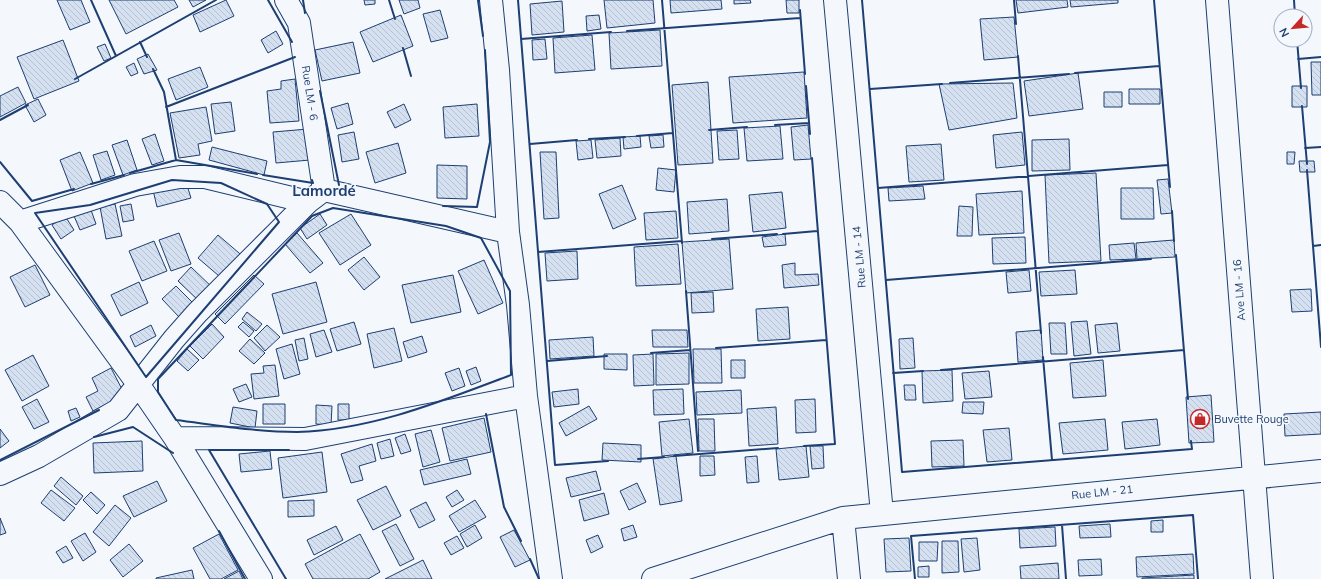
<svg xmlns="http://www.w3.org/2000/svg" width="1321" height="579" font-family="Mulish,sans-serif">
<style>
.building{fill:url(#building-back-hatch);stroke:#1d3f73}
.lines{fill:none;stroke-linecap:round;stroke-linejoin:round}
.minor-casing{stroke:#1d3f73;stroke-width:24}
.minor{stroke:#f4f7fb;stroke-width:22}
.wall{stroke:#1d3f73;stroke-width:2}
.labels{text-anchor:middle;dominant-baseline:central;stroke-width:3;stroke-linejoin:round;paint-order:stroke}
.street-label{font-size:11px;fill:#1d3f73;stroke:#f4f7fb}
.poi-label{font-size:11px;fill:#1d3f73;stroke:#f4f7fb;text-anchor:start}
.district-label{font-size:15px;font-weight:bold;fill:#1d3f73;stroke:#f4f7fb}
</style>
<defs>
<pattern id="building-back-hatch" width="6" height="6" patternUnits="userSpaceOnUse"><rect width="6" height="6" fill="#d5e0f0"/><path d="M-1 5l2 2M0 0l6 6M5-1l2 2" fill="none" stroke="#b6c1d1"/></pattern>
</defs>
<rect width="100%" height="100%" fill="#f4f7fb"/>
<path class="building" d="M57,0H81L90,22L70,30Z
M109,0H174L178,7L126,34Z
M189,0H206L193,7Z
M226,0L234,16L200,32L193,15Z
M364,0H375V4L365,5Z
M399,0H418L420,8L404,14Z
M604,0H653L655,23L607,28Z
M670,0H721L722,9L671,13Z
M734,0H750L751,3L734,4Z
M786,0H799V13H787Z
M1016,0H1067L1068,7L1018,13Z
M1070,0H1118V3L1071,7Z
M562,1L564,32L532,35L530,4Z
M440,10L448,38L431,42L423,14Z
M401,15L413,46L373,62L360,32Z
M599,15L601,29L587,31L586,16Z
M1014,17L1018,57L984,60L980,19Z
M660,30L662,66L611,69L609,33Z
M276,31L283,44L268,53L261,40Z
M592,35L595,70L555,73L553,38Z
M545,39L547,59L533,60L532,40Z
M63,40L79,81L34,99L17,57Z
M353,42L360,73L322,81L315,50Z
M105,44L111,58L104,61L97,47Z
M148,54L157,70L144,74L137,59Z
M1311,62H1321V95H1312Z
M134,63L138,73L131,76L126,67Z
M200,67L208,87L176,100L168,79Z
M804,72L807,118L733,123L729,77Z
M1078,73L1083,109L1029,116L1024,81Z
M295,79L299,121L270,123L267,91L281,89V81Z
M708,82L713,163L678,165L672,85Z
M1013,83L1017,118L949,130L939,84Z
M1292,86H1307V107H1292Z
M18,87L26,103L0,117V96Z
M1129,89H1160V104H1129Z
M1104,92H1122V107H1104Z
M38,99L46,115L34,122L25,105Z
M231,102L235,131L215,134L211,104Z
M348,103L353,124L337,129L331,108Z
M404,104L411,120L395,128L387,112Z
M477,104L479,136L445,138L443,107Z
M206,107L212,141L198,144L200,155L179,158L170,113Z
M808,125L811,159L794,160L791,127Z
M780,126L783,159L747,161L744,128Z
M308,129L310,160L276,163L273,132Z
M737,130L739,159L719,160L717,131Z
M354,132L359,159L342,162L338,135Z
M1022,132L1025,165L996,168L993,135Z
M155,134L164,161L152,165L142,139Z
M663,135L664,147L651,148L649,136Z
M640,136L641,147L624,149L623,137Z
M620,138L621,156L597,158L595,140Z
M1069,139L1070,170L1032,171V140Z
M127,140L137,170L123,175L112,145Z
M591,140L593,158L578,160L576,141Z
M398,143L406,173L375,183L366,152Z
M941,144L944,180L909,182L906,146Z
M212,147L267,161L264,175L209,160Z
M107,151L115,175L101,180L93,155Z
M80,152L93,183L72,191L60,160Z
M540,152H556L559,218L544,219Z
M1287,152H1295L1294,164H1287Z
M1299,161H1314L1315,172H1300Z
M437,165L467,166V199L437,198Z
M658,168L676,170L674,192L656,190Z
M1096,173L1101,261L1049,263L1045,175Z
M1168,179L1172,213L1161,214L1157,180Z
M186,182L191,198L157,207L153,190Z
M622,185L636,219L613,229L599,194Z
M923,186L925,199L889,201L888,188Z
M1121,188H1153L1154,219H1121Z
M1022,191L1024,233L979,235L976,194Z
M782,192L786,228L753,232L749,195Z
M727,199L729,231L689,234L687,202Z
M115,204L122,236L106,239L100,207Z
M131,204L134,220L123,222L120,206Z
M959,206L973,207L972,236H957Z
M91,210L96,224L80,230L74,216Z
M676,211L678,238L646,240L644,213Z
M320,214L327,225L307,239L300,228Z
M351,214L371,245L340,265L319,233Z
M65,216L74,230L61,239L52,225Z
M179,233L191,264L171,271L159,240Z
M297,233L323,263L310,273L285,244Z
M785,234L786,245L764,247L762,237Z
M218,235L246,259L226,282L198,258Z
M1025,237L1026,263L993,264L992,238Z
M729,239L733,289L686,293L682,242Z
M1174,240L1175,257L1137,259L1136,243Z
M154,241L167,271L142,281L129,251Z
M1134,243L1136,259L1110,260L1109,245Z
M678,244L681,284L636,286L634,247Z
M577,251L578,279L547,281L545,253Z
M364,257L380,277L364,290L348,270Z
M484,260L503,303L478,314L458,271Z
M795,263V275L818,274L819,285L784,288L782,265Z
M35,265L50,295L25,307L10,277Z
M191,267L215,290L202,304L178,281Z
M1029,270L1031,291L1008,293L1006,272Z
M1075,270L1077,294L1041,296L1039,272Z
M254,275L264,284L225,324L215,314Z
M453,275L461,312L411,323L402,285Z
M139,282L148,303L121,316L111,295Z
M316,282L327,322L283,334L272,294Z
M176,286L194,304L180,318L162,299Z
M1311,289L1312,311L1292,312L1290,290Z
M713,292L714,312L692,313L691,293Z
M788,307L790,339L758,341L756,309Z
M247,312L262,324L256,331L242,319Z
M1087,321L1091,354L1074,356L1071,322Z
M243,322L254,331L249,337L238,327Z
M354,322L361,344L337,351L330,329Z
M1049,323H1065L1067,354H1051Z
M1117,323L1120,351L1098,353L1095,325Z
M212,324L224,337L203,359L190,346Z
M151,325L156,336L135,347L130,336Z
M267,325L280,337L265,351L254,338Z
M394,328L402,361L374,368L367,334Z
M324,330L332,352L316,357L310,334Z
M652,330H687L688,347H653Z
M1041,330L1043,360L1018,362L1016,332Z
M422,336L427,352L408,358L403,342Z
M593,337L594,356L550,359L549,340Z
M304,338L308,359L299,361L295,340Z
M913,338L915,368L900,369L899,339Z
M250,339L265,353L254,364L239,351Z
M292,344L300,374L284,379L276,349Z
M187,349L199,360L188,371L177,361Z
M693,349H721L722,383H694Z
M689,353V384L656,385V354Z
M604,354H627V370L604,369Z
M653,354L654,385L634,386L633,355Z
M33,355L49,386L22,401L5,370Z
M731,360H745V378H731Z
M1103,360L1106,396L1073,398L1070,363Z
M275,365L279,396L254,399L251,374L264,373L263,366Z
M476,367L481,381L471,385L466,371Z
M111,368L125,395L93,411L86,397L98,391L92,378Z
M459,368L465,386L452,391L445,373Z
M952,370L953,401L923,403L922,371Z
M989,371L992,397L965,399L962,373Z
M246,384L252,397L239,402L233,389Z
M904,385H915L916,400H905Z
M578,389L579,404L554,407L552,392Z
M683,389L684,414L654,415L653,390Z
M741,390L742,413L697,415L696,392Z
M1211,395L1214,442L1189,443L1186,397Z
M37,399L49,422L34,429L22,407Z
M815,399L816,432L796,433L795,400Z
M963,402H984L983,414L962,413Z
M263,404H285V424H263Z
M338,404H349V420H338Z
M316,405L332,406L331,425L316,424Z
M589,406L597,419L566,436L559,423Z
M233,407L257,411L255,428L230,423Z
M776,407L778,444L749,446L747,409Z
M76,408L80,417L71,421L68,411Z
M1321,412V434L1285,436L1284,414Z
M484,418L491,452L450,461L442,428Z
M689,419L693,453L662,456L659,422Z
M698,419H714L715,451H699Z
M1105,419L1108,450L1063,454L1059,423Z
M1157,419L1160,445L1125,449L1122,422Z
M1009,428L1012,460L987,462L983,430Z
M0,429L9,441L0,448Z
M431,430L440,462L423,467L415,434Z
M405,434L411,451L401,454L395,438Z
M390,439L394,456L381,459L377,443Z
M963,440L964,466L932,467L931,441Z
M142,441L143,471L94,473L93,443Z
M603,443L641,445V462L602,460Z
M372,444L376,461L359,466L363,480L351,483L341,454Z
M806,446L809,477L779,480L776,449Z
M810,446H823L824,468L812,469Z
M270,451L272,469L241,472L239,454Z
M322,452L327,492L283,498L278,458Z
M676,456L682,501L660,505L653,459Z
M700,456H714L715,475L700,476Z
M757,456L759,482L747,483L745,457Z
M467,459L471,474L424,485L420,470Z
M596,471L601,490L571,497L566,478Z
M61,477L83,496L76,505L54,486Z
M157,481L167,501L134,517L123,496Z
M637,483L646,502L629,510L620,491Z
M386,486L401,516L373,530L357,500Z
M51,490L75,508L64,521L41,503Z
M457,490L464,500L452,507L446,497Z
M91,492L105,505L97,514L83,500Z
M604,493L609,514L584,521L579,500Z
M314,500V516L288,517V501Z
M475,500L486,517L459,532L449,516Z
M426,502L435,520L419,528L410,510Z
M115,505L131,518L109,546L93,532Z
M0,518L6,533L0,535Z
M1163,520V532H1151V521Z
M396,524L414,559L400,566L382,531Z
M1110,524L1111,537L1080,538L1079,526Z
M475,525L482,538L467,547L460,534Z
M633,525L637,537L624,541L621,529Z
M336,526L343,540L314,555L307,540Z
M1055,527L1056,546L1020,548L1019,529Z
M514,530L530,560L515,567L500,537Z
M85,533L96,552L83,561L71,541Z
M219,534L238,570L221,579H210L193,548Z
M360,534L380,572L368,579H313L305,564Z
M598,535L603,547L591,553L586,540Z
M457,536L464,548L451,555L444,543Z
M909,538L911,571L886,572L884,539Z
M977,538L980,570L964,572L961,539Z
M942,541H958L959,572L942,573Z
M919,542H938L937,561H919Z
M129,544L143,561L123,577L110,560Z
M66,546L73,558L63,563L56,552Z
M1193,554L1194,574L1137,577L1136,557Z
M1101,559L1102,575L1079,576L1078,560Z
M423,560L432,579H385Z
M1058,563L1059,579H1021L1020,566Z
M929,566V577H918V567Z
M192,570L194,579H156V578Z
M239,571L243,579H224Z
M1194,575V579H1142V578Z"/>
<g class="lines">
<g class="minor-casing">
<path id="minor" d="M286,0L299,23L324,190
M491,0L498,70L508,232L518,305L526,396L551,579
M835,0L882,514
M1217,0L1262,579
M0,202L20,222L138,384L175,438L261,579
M20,222L135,185L180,177H205L308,202
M175,438L305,439L526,396
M0,474L39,456L118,410L174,339L197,313L308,202L324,190L508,232
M843,518L849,579
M653,579L843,518L1321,471"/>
</g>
<use href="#minor" class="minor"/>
<path class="wall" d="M91,0L116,56
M268,0L292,42
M303,0L305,13
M389,0L395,19
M478,0L483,36
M518,0L555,465L608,461
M662,0L682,243
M862,0L902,472L1192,449L1191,441
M1014,0L1016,24
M1154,0L1170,187
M1294,0L1295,16
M800,10L805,74
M627,31L800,18
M521,39L611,32
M1297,40L1301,88
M140,42L147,57
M403,48L411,76
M1018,56L1041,333
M1298,59L1321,57
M153,69L164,92L176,160
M1075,73L1159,66
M75,79L216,0
M950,83L1069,74
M806,86L810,134
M870,89L942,84
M320,91L339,185
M1302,106L1307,164
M166,107L295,57
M0,120L28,105
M775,125L809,123
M709,130L747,127
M637,136L673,133
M589,139L625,137
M530,144L577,140
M1305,148L1321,147
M0,162L32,201L74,189
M1307,170L1321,347
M130,173L176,160L257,174
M263,175L313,183L312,180
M172,180L221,183L267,204L279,222L146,377L35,213L90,205Z
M91,184L124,175
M878,188L1168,165
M443,206L477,207L490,142L485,50
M333,208L446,226L481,238L510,291L511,375C442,401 372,430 297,432C257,432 216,425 176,420L158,392V379L312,216Z
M1172,211L1174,241
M783,234L817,231
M712,239L777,234
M1313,246L1321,245
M538,252L682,241
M1176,255L1188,399
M886,280L1151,259
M686,291L698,451
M716,348L826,340
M651,353L690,350
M1043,357L1052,460
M547,361L607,356
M941,370L1184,350
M893,373L923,371
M486,414L504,507L521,541
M94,437L133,427L173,453
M804,446L835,444L812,158
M209,450H289
M209,450L286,579
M674,456L778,448
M638,459L664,457
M0,460L99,410
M1062,525L1066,579
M219,531L245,579
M530,559L539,579
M915,579L911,536L1193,515L1198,579"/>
</g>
<defs>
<g id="shop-ring" transform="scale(1)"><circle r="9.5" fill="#f4f7fb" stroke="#c62828" stroke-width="1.5"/><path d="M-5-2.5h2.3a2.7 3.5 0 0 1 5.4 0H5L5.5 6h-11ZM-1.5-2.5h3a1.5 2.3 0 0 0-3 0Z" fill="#c62828"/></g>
</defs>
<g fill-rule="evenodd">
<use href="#shop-ring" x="1200" y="419"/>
</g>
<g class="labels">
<g class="street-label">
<text transform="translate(310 93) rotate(81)">Rue LM - 6</text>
<text transform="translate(859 257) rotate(-95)">Rue LM - 14</text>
<text transform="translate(1239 290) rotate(-94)">Ave LM - 16</text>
<text transform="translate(1102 492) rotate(-6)">Rue LM - 21</text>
</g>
<g class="poi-label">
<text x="1214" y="419">Buvette Rouge</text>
</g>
<g class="district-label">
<text x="324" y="190">Lamordé</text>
</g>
</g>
<g transform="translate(1293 28) rotate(243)"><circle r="19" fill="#f4f7fb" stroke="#9eadc5"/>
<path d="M0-3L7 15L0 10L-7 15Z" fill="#c62828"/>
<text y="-6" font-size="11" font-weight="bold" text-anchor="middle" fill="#1d3f73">N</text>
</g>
</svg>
